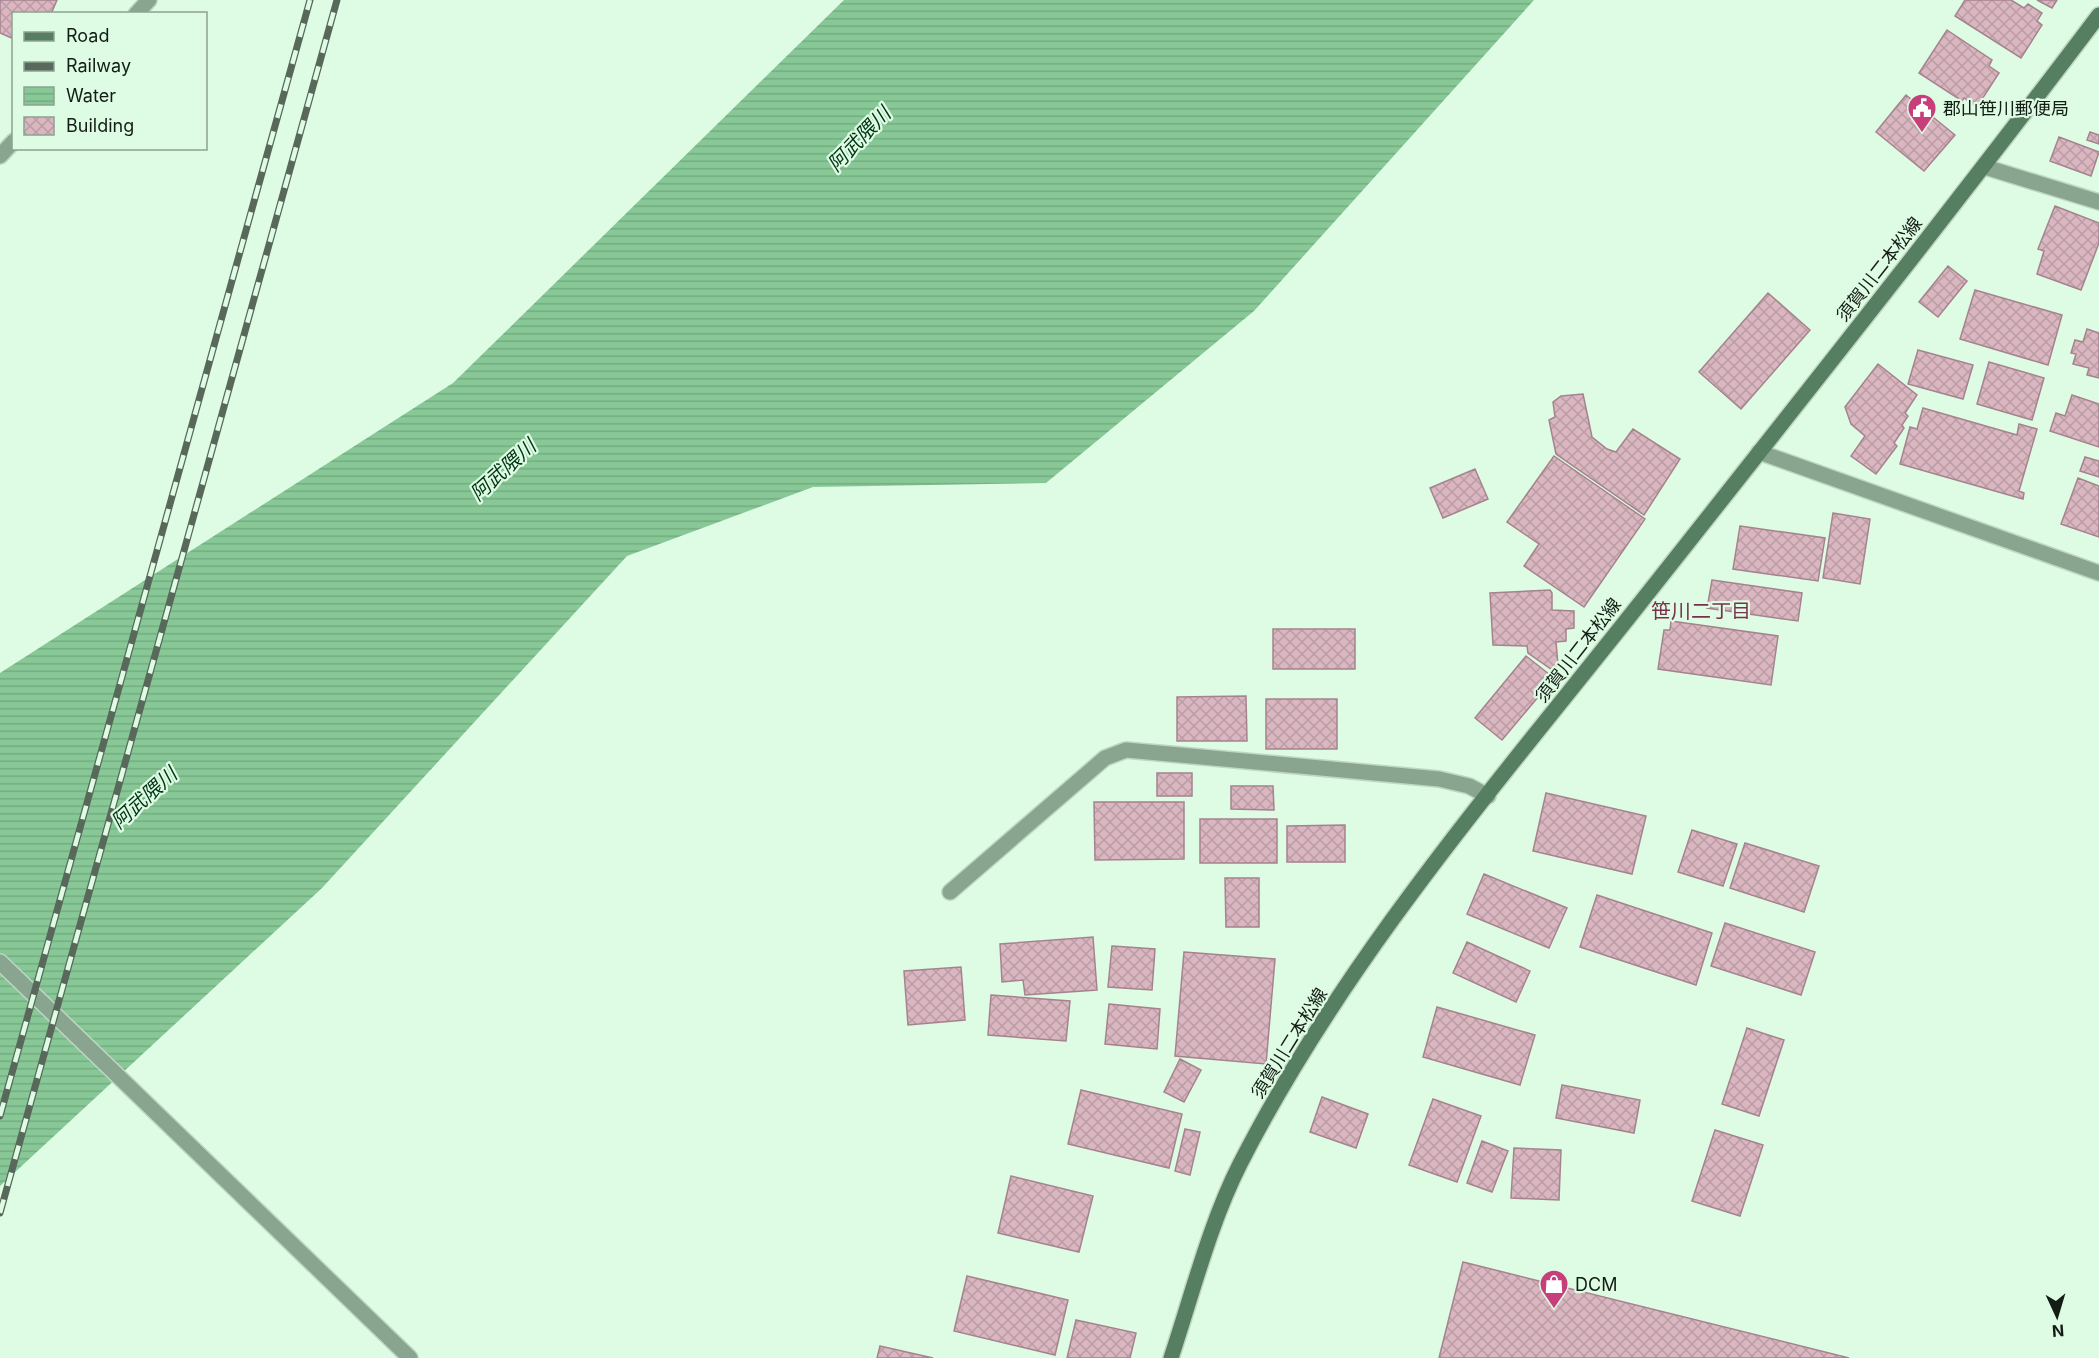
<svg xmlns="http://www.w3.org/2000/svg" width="2099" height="1358" font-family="Inter,'Noto Sans JP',sans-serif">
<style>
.water{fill:url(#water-rules)}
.building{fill:url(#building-cross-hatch);stroke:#a5838e;stroke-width:1.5}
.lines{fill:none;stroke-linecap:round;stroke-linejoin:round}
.minor-casing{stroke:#bed7c2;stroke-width:18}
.tertiary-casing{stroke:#bed7c2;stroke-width:18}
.secondary-casing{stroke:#bed7c2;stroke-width:18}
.minor{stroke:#89a48f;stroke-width:15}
.tertiary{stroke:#89a48f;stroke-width:15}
.secondary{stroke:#567e60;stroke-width:15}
.rail-casing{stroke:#58695b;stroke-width:7}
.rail{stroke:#defbe3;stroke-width:4.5;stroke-dasharray:14;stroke-linecap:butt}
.labels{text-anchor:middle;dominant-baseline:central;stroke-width:4.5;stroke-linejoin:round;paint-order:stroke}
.poi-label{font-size:18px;fill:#131d15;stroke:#defbe3;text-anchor:start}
.street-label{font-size:18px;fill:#131d15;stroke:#defbe3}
.water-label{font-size:20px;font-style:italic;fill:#013515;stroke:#defbe3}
.neighbourhood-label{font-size:20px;fill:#76324d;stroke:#defbe3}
</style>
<defs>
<pattern id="water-rules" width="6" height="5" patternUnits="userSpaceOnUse" patternTransform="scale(1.5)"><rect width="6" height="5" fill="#88c897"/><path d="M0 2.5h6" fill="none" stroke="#74ab81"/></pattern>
<pattern id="building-cross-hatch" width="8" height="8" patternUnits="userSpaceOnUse" patternTransform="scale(1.5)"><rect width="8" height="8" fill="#dab6c1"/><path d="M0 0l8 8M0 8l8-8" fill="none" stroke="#ba9ca5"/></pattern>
</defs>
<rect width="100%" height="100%" fill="#defbe3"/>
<path class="water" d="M844,0H1534L1254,311L1046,483L813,487L627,556L322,888L0,1186V673L453,383Z"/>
<path class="building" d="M0,0H57L51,14H14V39L0,33Z
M1965,0H2011L2024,8L2028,4L2042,13L2037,21L2042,25L2021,58L1955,16Z
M2037,0H2057L2052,8Z
M1947,30L1992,60L1989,66L1999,73L1977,107L1964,98L1962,101L1919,73Z
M1906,95L1955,135L1924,171L1876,132Z
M2090,132L2099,135V144L2087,140Z
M2059,137L2099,152L2091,176L2050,161Z
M2055,206L2099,223V243L2081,290L2037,274L2044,251L2038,249Z
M1948,266L1967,281L1938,317L1919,302Z
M1975,290L2062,315L2048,365L1960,339Z
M1768,293L1810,330L1741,409L1699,372Z
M2087,329L2099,333V378L2087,375L2089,368L2073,364L2076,354L2071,353L2075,340L2083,342Z
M1918,350L1973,365L1963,399L1908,384Z
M1989,362L2044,378L2032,420L1977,404Z
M1878,364L1917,395L1905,413L1908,416L1902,425L1904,428L1894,443L1897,446L1876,474L1851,456L1865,436L1851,424L1845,407Z
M1583,394L1592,437L1607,449L1616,452L1633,429L1680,459L1644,515L1556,454L1549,420L1555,417L1553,402L1561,396Z
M2072,395L2099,404V447L2050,431L2056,413L2065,416Z
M1923,408L2017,435L2019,424L2037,429L2019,491L2024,493L2023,499L1900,464L1910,427L1917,429Z
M1554,456L1645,519L1584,607L1524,566L1539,544L1507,522Z
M2085,457L2099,461V477L2080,471Z
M1475,469L1488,499L1443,518L1430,488Z
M2078,478L2099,486V537L2061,524Z
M1833,513L1870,519L1860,584L1823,578Z
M1740,526L1825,538L1818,581L1733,569Z
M1712,580L1802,593L1798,621L1707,608Z
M1550,590L1552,593V610L1574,611V628L1566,629V641L1556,642L1558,665L1551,669L1528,653L1527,646L1493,645L1490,593Z
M1671,621L1778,636L1771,685L1658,669L1664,630H1670Z
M1273,629H1355V669H1273Z
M1526,656L1554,678L1502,740L1475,718Z
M1246,696L1247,741H1177V697Z
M1266,699H1337V749H1266Z
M1157,773H1192V796H1157Z
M1231,786H1273L1274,810L1231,809Z
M1546,793L1646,816L1632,874L1533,851Z
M1094,802H1184V859L1095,860Z
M1200,819H1277V863H1200Z
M1345,825V862H1287V826Z
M1692,830L1737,844L1723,886L1678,872Z
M1745,843L1819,866L1804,912L1730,888Z
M1484,874L1567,908L1549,948L1467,914Z
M1225,878H1259V927H1226Z
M1597,895L1712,933L1696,985L1580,947Z
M1725,923L1815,952L1801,995L1711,966Z
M1093,937L1097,990L1025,995L1023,980L1002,982L1000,944Z
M1467,942L1530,971L1516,1002L1453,973Z
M1112,946L1155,949L1152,990L1108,987Z
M1184,952L1275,959L1266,1064L1175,1056Z
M961,967L965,1020L908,1025L904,971Z
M991,995L1070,1001L1066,1041L988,1035Z
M1109,1004L1160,1009L1157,1049L1105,1044Z
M1437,1007L1535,1035L1520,1085L1423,1057Z
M1747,1028L1784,1040L1759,1116L1722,1104Z
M1180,1059L1201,1070L1184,1102L1164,1092Z
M1562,1085L1640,1100L1634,1133L1556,1118Z
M1081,1090L1182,1114L1169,1168L1068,1144Z
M1322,1097L1368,1114L1356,1148L1310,1132Z
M1433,1099L1481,1116L1457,1182L1409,1165Z
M1185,1129L1200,1132L1190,1175L1175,1171Z
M1715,1130L1763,1145L1740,1216L1692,1201Z
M1482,1141L1508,1151L1492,1192L1467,1183Z
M1514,1148L1561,1150L1559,1200L1511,1198Z
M1011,1176L1093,1196L1079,1252L998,1233Z
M1463,1262L1849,1358H1439Z
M967,1276L1068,1300L1055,1355L954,1331Z
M1076,1320L1136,1333L1130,1358H1067Z
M880,1346L933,1358H877Z"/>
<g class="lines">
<g class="minor-casing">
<path id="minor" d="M136,14L149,0
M0,156L14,141
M1985,167L2099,202
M1759,452L2099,573
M950,892L1105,758L1126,750L1439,779L1469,786L1488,796"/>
</g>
<g class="tertiary-casing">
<path id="tertiary" d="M0,962L410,1358"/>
</g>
<g class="secondary-casing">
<path id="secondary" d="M1171,1358C1192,1295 1210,1223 1240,1164C1344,960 1496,785 1637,607C1792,411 1948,215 2099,15"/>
</g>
<use href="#minor" class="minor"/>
<use href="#tertiary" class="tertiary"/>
<use href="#secondary" class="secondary"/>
<g class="rail-casing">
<path id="rail" d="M0,1116L310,0
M0,1213L337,0"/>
</g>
<use href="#rail" class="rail"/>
</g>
<defs>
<g id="civic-pin" transform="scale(1.5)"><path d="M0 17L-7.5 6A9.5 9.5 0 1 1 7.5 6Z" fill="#c63e7a" stroke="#defbe3"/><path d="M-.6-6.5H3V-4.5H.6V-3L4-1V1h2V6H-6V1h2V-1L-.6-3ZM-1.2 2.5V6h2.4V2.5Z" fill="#fff"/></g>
<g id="shop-pin" transform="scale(1.5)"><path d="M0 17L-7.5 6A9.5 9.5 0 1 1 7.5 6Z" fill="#c63e7a" stroke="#defbe3"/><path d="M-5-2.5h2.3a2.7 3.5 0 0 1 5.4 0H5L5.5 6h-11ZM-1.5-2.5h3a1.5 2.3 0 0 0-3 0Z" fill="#fff"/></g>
</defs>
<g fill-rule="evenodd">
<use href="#civic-pin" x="1922" y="108"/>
<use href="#shop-pin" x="1554" y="1284"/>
</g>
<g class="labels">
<g class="poi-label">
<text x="1943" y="108">郡山笹川郵便局</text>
<text x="1575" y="1284">DCM</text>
</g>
<g class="street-label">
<text transform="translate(1879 269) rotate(-52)">須賀川二本松線</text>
<text transform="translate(1578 650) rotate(-52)">須賀川二本松線</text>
<text transform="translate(1289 1043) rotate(-58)">須賀川二本松線</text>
</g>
<g class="water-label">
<text transform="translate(859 139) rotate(-46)">阿武隈川</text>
<text transform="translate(503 470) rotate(-42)">阿武隈川</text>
<text transform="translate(144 798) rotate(-42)">阿武隈川</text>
</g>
<g class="neighbourhood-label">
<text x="1701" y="611">笹川二丁目</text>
</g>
</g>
<rect x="12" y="12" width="195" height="138" fill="#defbe3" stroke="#8da291" stroke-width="1.5"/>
<rect x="24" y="32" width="30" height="9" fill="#567e60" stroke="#8da291" stroke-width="1.5"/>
<text x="66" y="42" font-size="18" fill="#131d15">Road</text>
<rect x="24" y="62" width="30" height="9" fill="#58695b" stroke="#8da291" stroke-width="1.5"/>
<text x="66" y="72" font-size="18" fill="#131d15">Railway</text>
<rect x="24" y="87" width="30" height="18" fill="url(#water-rules)" stroke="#8da291" stroke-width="1.5"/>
<text x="66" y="102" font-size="18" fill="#131d15">Water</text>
<rect x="24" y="117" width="30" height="18" fill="url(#building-cross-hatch)" stroke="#8da291" stroke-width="1.5"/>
<text x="66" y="132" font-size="18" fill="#131d15">Building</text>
<g transform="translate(2057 1316) rotate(176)" stroke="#defbe3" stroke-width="4.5" paint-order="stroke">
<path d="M0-4.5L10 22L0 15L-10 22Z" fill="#131d15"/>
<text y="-9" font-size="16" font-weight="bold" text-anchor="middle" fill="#131d15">N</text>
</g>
</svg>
